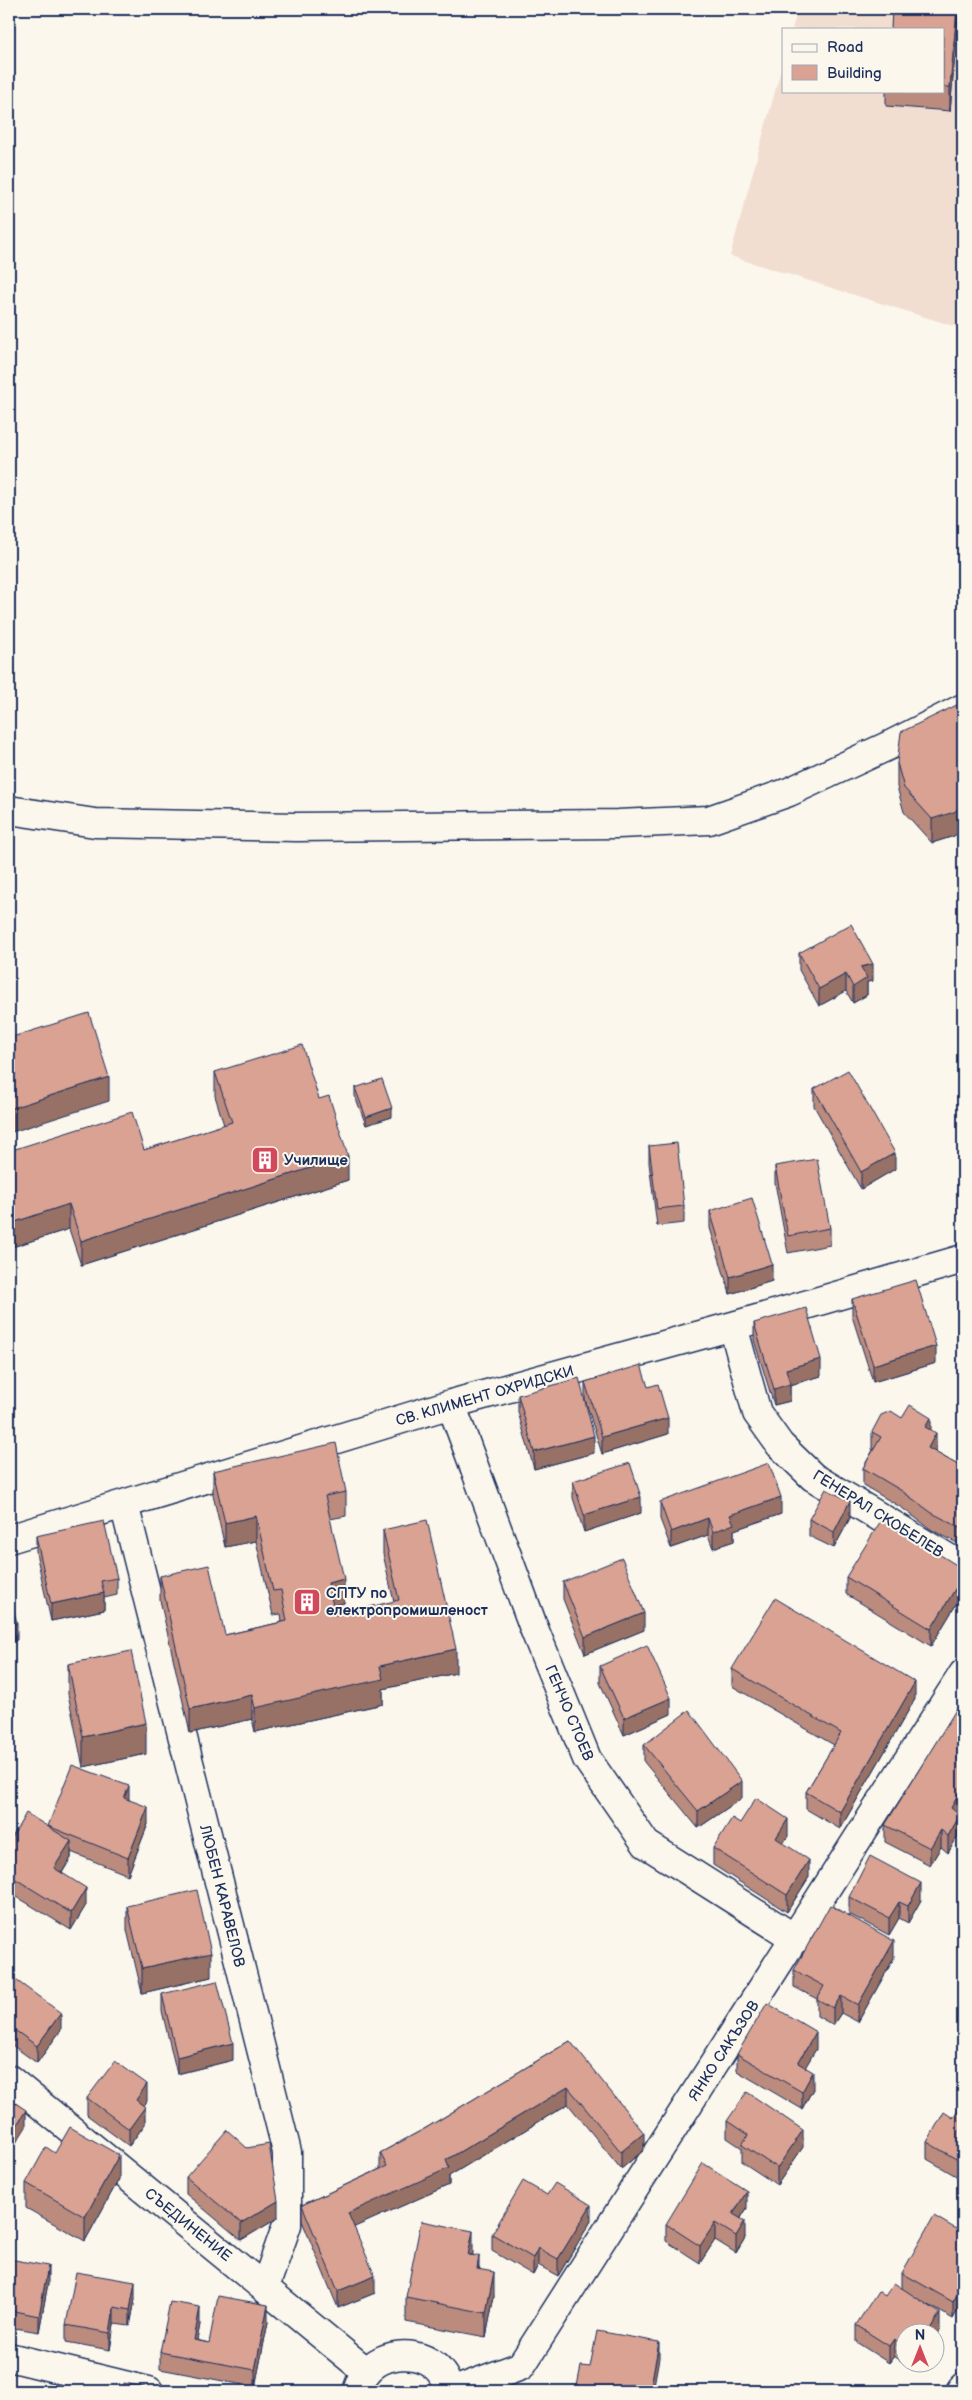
<svg xmlns="http://www.w3.org/2000/svg" width="972" height="2400" font-family="'Balsamiq Sans',sans-serif">
<style>
.built{fill:#f1ded1}
.lines{fill:none;stroke-linecap:round;stroke-linejoin:round}
.minor-casing{stroke:#1b2f5e;stroke-width:31}
.minor{stroke:#fbf7ec;stroke-width:28}
.wall{fill:#bb8b7e;stroke:#1b2f5e}
.shaded-wall{fill:#987166;stroke:#1b2f5e}
.building{fill:#d9a292;stroke:#1b2f5e}
.labels{text-anchor:middle;dominant-baseline:central;stroke-width:4;stroke-linejoin:round;paint-order:stroke}
.poi-label{font-size:15px;font-weight:bold;fill:#1b2f5e;stroke:#fbf7ec;text-anchor:start}
.street-label{font-size:15px;fill:#1b2f5e;stroke:#fbf7ec}
</style>
<rect width="100%" height="100%" fill="#fbf7ec"/>
<filter id="ink" filterUnits="userSpaceOnUse"><feTurbulence type="fractalNoise" baseFrequency=".02" numOctaves="2"/><feDisplacementMap in="SourceGraphic" scale="10" xChannelSelector="R" yChannelSelector="G"/><feConvolveMatrix kernelMatrix="1 2 1 2 8 2 1 2 1" color-interpolation-filters="sRGB"/></filter>
<g filter="url(#ink)">
<path class="built" d="M798,9H963V329L730,256L783,62V91H943V29H792Z"/>
<g class="lines">
<g class="minor-casing">
<path id="minor" d="M9,810L95,823L296,827L618,824L709,820L789,792L890,745L963,708
M733,1326L757,1413L780,1445L813,1477L963,1567
M451,1404L535,1631L587,1759L646,1844L796,1939
M124,1504L287,2152V2225L265,2287
M9,1539L451,1404L733,1326L963,1259
M9,2079L367,2372
M9,2357L149,2391
M357,2391C359,2386 361,2378 365,2374C383,2350 424,2348 442,2374C446,2379 448,2386 451,2391
M454,2391L521,2366L963,1674
M960,2391L963,2387"/>
</g>
<use href="#minor" class="minor"/>
</g>
<path class="wall" d="M892,9H959L950,111L886,106V91H943V29Z
M963,702V829L954,836L932,843L904,812L897,787V763Z
M799,953L873,981L867,982V995L853,1003L846,991L819,1006L799,970Z
M215,1072L319,1099L348,1180L81,1265L69,1229L9,1248V1151L144,1150L224,1125L215,1096Z
M355,1088L392,1117L366,1125L355,1096Z
M814,1089L895,1169L861,1189L814,1106Z
M649,1146L684,1206V1223L657,1226L649,1163Z
M775,1166L830,1228V1245L788,1253L775,1183Z
M710,1211L772,1281L730,1294L710,1228Z
M852,1299L936,1363L873,1382L852,1316Z
M754,1323L821,1376L790,1385V1401L774,1405L754,1340Z
M585,1382L648,1387L668,1434L602,1454L585,1399Z
M518,1395L594,1453L534,1469L518,1412Z
M902,1418L931,1430L936,1450L935,1452L958,1465L963,1455V1546L932,1530L902,1508L863,1485V1468L873,1450L872,1449V1432Z
M213,1471L346,1492V1516L330,1519L344,1603L333,1606L335,1615L394,1602L383,1554V1530L456,1673L383,1689V1704L255,1732L252,1719L190,1733L160,1600V1576L225,1635L282,1622L281,1614L273,1615L256,1541L225,1547L213,1495Z
M573,1481L641,1513L584,1532L573,1498Z
M660,1502L781,1514L734,1530V1541L713,1548L708,1535L671,1548L660,1519Z
M850,1518L834,1548L809,1536V1519Z
M36,1536L117,1578V1595L104,1598V1610L51,1621L36,1553Z
M963,1569V1593L931,1646L846,1594V1577Z
M563,1582L644,1630L585,1654L563,1599Z
M68,1664L146,1754L83,1767L68,1694Z
M600,1666L671,1714L624,1735L600,1683Z
M732,1669L915,1699L840,1829L806,1809V1792L834,1745L732,1686Z
M644,1745L742,1798L698,1828L644,1762Z
M129,1799L148,1824L128,1875L71,1852V1858L62,1873L86,1905L71,1930L9,1892V1843L48,1827Z
M958,1813L960,1832L948,1853L941,1847L930,1865L885,1842V1825Z
M740,1823L788,1836L783,1843L809,1877L787,1912L713,1865V1848Z
M849,1897L921,1900L908,1923L899,1918L889,1935L849,1914Z
M127,1906L211,1977L142,1993L127,1930Z
M894,1958L858,2022L841,2013L833,2025L817,2016V1999L794,1987V1970Z
M9,1975L61,2030L37,2063L9,2043Z
M162,1994L233,2060L177,2074L162,2011Z
M570,2041L644,2150L621,2169L568,2104L449,2176V2185L354,2227L375,2293L338,2308L302,2221V2205L380,2169V2153L426,2128Z
M816,2049L805,2067L813,2089L802,2109L737,2071V2054Z
M87,2098L147,2101L144,2106L145,2124L129,2146L87,2115Z
M963,2101V2180L927,2159V2142L953,2118Z
M727,2121L803,2147L777,2185L742,2162V2148L727,2138Z
M186,2177L278,2218L241,2240L186,2194Z
M119,2179L85,2241L26,2208V2183Z
M547,2195L591,2221L558,2276L538,2265L533,2275L492,2251V2234Z
M747,2208L741,2218L745,2238L736,2253L715,2240L700,2263L666,2241V2224Z
M963,2233V2300L953,2319L929,2305L940,2329L904,2332V2362H919L914,2370L894,2356L889,2363L856,2342V2325L885,2296L902,2288V2273Z
M473,2255L494,2296L486,2337L406,2322V2297Z
M9,2259L48,2283L39,2332L9,2327Z
M135,2299L130,2326L114,2324L110,2350L66,2342V2325Z
M268,2322L255,2387L160,2369V2352L200,2324L197,2340L209,2343Z"/>
<path class="shaded-wall" d="M957,9H959L950,111V87Z
M963,805V829L954,836L932,843V819Z
M873,964V981L867,982V995L853,1003V987L861,967Z
M846,974V991L819,1006V989Z
M109,1077V1101L9,1133V1109Z
M392,1108V1117L366,1125V1117Z
M895,1153V1169L861,1189V1172Z
M348,1156V1180L81,1265V1241Z
M69,1204V1229L9,1248V1224Z
M772,1264V1281L730,1294V1277Z
M936,1346V1363L873,1382V1365Z
M821,1359V1376L790,1385V1401L774,1405V1389L786,1369Z
M668,1418V1434L602,1454V1437Z
M931,1418V1434L925,1427Z
M936,1433V1450L928,1465V1448Z
M594,1436V1453L534,1469V1452Z
M641,1497V1513L584,1532V1515Z
M781,1497V1514L734,1530V1541L713,1548V1532L730,1515Z
M850,1501V1518L834,1548V1532Z
M256,1516V1541L225,1547V1523Z
M708,1518V1535L671,1548V1532Z
M963,1576V1593L931,1646V1629Z
M344,1579V1603L328,1607V1583Z
M104,1593V1610L51,1621V1604Z
M644,1613V1630L585,1654V1637Z
M17,1623V1640L9,1642V1625Z
M456,1649V1673L383,1689V1704L255,1732V1708L380,1666Z
M915,1682V1699L840,1829V1812Z
M252,1695V1719L190,1733V1709Z
M671,1698V1714L624,1735V1718Z
M146,1723V1754L83,1767V1737Z
M742,1781V1798L698,1828V1811Z
M129,1786V1803L124,1798Z
M963,1786V1803L951,1825V1808Z
M148,1807V1824L128,1875V1858Z
M960,1815V1832L948,1853V1836Z
M788,1819V1836L776,1855V1838Z
M941,1830V1847L930,1865V1848Z
M71,1841V1858L54,1885V1868Z
M809,1860V1877L787,1912V1895Z
M921,1883V1900L908,1923V1906Z
M86,1888V1905L71,1930V1913Z
M899,1902V1918L889,1935V1918Z
M894,1941V1958L858,2022V2005Z
M211,1953V1977L142,1993V1968Z
M841,1996V2013L833,2025V2008Z
M61,2013V2030L37,2063V2046Z
M816,2032V2049L798,2080V2063Z
M233,2043V2060L177,2074V2057Z
M813,2072V2089L802,2109V2092Z
M147,2084V2101L136,2116V2100Z
M568,2087V2104L449,2176V2185L348,2230V2213L446,2160Z
M145,2107V2124L129,2146V2129Z
M26,2110V2127L9,2154V2138Z
M803,2130V2147L777,2185V2168Z
M644,2133V2150L621,2169V2152Z
M119,2155V2179L85,2241V2217Z
M747,2191V2208L733,2230V2214Z
M278,2201V2218L241,2240V2223Z
M591,2205V2221L558,2276V2259Z
M745,2221V2238L736,2253V2236Z
M715,2223V2240L700,2263V2246Z
M473,2231V2255H468Z
M538,2248V2265L533,2275V2258Z
M479,2256V2281L477,2269Z
M48,2266V2283L39,2332V2316Z
M494,2272V2296L486,2337V2313Z
M375,2276V2293L338,2308V2291Z
M135,2282V2299L130,2326V2310Z
M963,2283V2300L953,2319V2302Z
M268,2305V2322L255,2387V2370Z
M114,2307V2324L110,2350V2333Z
M200,2307V2324L194,2357V2340Z
M940,2313V2329L934,2339V2332H928Z
M894,2339V2356L889,2363V2346Z
M659,2342V2358L653,2391H650Z
M914,2362H919L914,2370Z"/>
<path class="building" d="M892,9H957L950,87H943V29H891Z
M963,702V805L954,812L932,819L904,788L897,763L901,732Z
M851,924L873,964L861,967L867,978L853,987L846,974L819,989L799,953Z
M89,1013L109,1077L9,1109V1038Z
M302,1045L319,1099L329,1096L348,1156L81,1241L69,1204L9,1224V1151L132,1112L144,1150L232,1122L215,1072Z
M848,1070L895,1153L861,1172L814,1089Z
M382,1079L392,1108L366,1117L355,1088Z
M677,1143L684,1206L657,1209L649,1146Z
M817,1159L830,1228L788,1236L775,1166Z
M752,1198L772,1264L730,1277L710,1211Z
M916,1280L936,1346L873,1365L852,1299Z
M806,1308L821,1359L786,1369L790,1384L774,1389L754,1323Z
M641,1365L648,1387L658,1384L668,1418L602,1437L585,1382Z
M579,1378L594,1436L534,1452L518,1395Z
M910,1405L931,1418L925,1427L936,1433L928,1448L958,1465L963,1455V1529L932,1513L902,1491L863,1468L881,1437L872,1432L881,1415L891,1411L902,1418Z
M336,1443L346,1492L325,1496L344,1579L328,1583L335,1615L399,1600L383,1530L427,1520L456,1649L380,1666L383,1679L255,1708L252,1695L190,1709L160,1576L209,1565L225,1635L287,1621L281,1590L273,1591L256,1516L225,1523L213,1471Z
M630,1463L641,1497L584,1515L573,1481Z
M769,1463L781,1497L730,1515L734,1524L713,1532L708,1518L671,1532L660,1502Z
M826,1489L850,1501L834,1532L809,1519Z
M882,1519L963,1569V1576L931,1629L846,1577Z
M104,1521L117,1578L101,1581L104,1593L51,1604L36,1536Z
M622,1558L644,1613L585,1637L563,1582Z
M9,1591L17,1623L9,1625Z
M775,1598L915,1682L840,1812L806,1792L841,1733L732,1669Z
M647,1645L671,1698L624,1718L600,1666Z
M131,1651L146,1723L83,1737L68,1664Z
M963,1699V1786L951,1808L960,1815L948,1836L941,1830L930,1848L885,1825L962,1700Z
M689,1710L742,1781L698,1811L644,1745Z
M72,1765L129,1786L124,1798L148,1807L128,1858L48,1826Z
M756,1798L788,1819L776,1838L809,1860L787,1895L713,1848L732,1818L740,1823Z
M26,1813L71,1841L54,1868L86,1888L71,1913L9,1875V1843Z
M870,1856L921,1883L908,1906L899,1902L889,1918L849,1897Z
M197,1890L211,1953L142,1968L127,1906Z
M830,1905L894,1941L858,2005L841,1996L833,2008L817,1999L824,1986L794,1970Z
M9,1975L61,2013L37,2046L9,2026Z
M217,1981L233,2043L177,2057L162,1994Z
M767,2003L816,2032L798,2063L813,2072L802,2092L737,2054Z
M570,2041L644,2133L621,2152L568,2087L446,2160L449,2168L348,2213L375,2276L338,2291L302,2205L387,2166L380,2153L426,2128Z
M115,2061L147,2084L136,2100L145,2107L129,2129L87,2098Z
M747,2092L803,2130L777,2168L742,2145L748,2135L727,2121Z
M9,2099L26,2110L9,2138Z
M963,2101V2163L927,2142L944,2112L953,2118Z
M70,2127L119,2155L85,2217L26,2183L46,2147L55,2153Z
M227,2130L247,2148L269,2144L278,2201L241,2223L186,2177Z
M703,2163L747,2191L733,2214L745,2221L736,2236L715,2223L700,2246L666,2224Z
M523,2181L547,2195L555,2183L591,2205L558,2259L538,2248L533,2258L492,2234Z
M934,2216L963,2233V2283L953,2302L902,2273Z
M421,2221L473,2231L468,2255L479,2256L477,2269L494,2272L486,2313L406,2297Z
M9,2259L48,2266L39,2316L9,2310Z
M76,2272L135,2282L130,2310L114,2307L110,2333L66,2325Z
M894,2283L940,2313L928,2332H904V2346L894,2339L889,2346L856,2325L878,2291L885,2296Z
M218,2296L268,2305L255,2370L160,2352L170,2302L200,2307L194,2340L209,2343Z
M597,2331L659,2342L650,2391H576L581,2366L590,2367Z
M124,2383L164,2391H123Z"/>
</g>
<defs>
<g id="building-square" transform="scale(1.4375)"><rect x="-9" y="-9" width="18" height="18" rx="4" fill="#d1495b" stroke="#fbf7ec"/><path d="M-4-6H4V6H1V3H-1V6H-4ZM-2.5-4.3h1.7v1.8h-1.7ZM.8-4.3h1.7v1.8H.8ZM-2.5-1h1.7V.8h-1.7ZM.8-1h1.7V.8H.8Z" fill="#fff"/></g>
</defs>
<g fill-rule="evenodd">
<use href="#building-square" x="265" y="1160"/>
<use href="#building-square" x="307" y="1602"/>
</g>
<g class="labels">
<g class="poi-label">
<text x="284" y="1160">Училище</text>
<text x="326" y="1593">СПТУ по<tspan x="326" dy="17">електропромишленост</tspan></text>
</g>
<g class="street-label">
<text transform="translate(485 1396) rotate(-16)">СВ. КЛИМЕНТ ОХРИДСКИ</text>
<text transform="translate(878 1514) rotate(32)">ГЕНЕРАЛ СКОБЕЛЕВ</text>
<text transform="translate(569 1713) rotate(67)">ГЕНЧО СТОЕВ</text>
<text transform="translate(222 1896) rotate(76)">ЛЮБЕН КАРАВЕЛОВ</text>
<text transform="translate(724 2051) rotate(-57)">ЯНКО САКЪЗОВ</text>
<text transform="translate(188 2225) rotate(39)">СЪЕДИНЕНИЕ</text>
</g>
</g>
<rect width="972" height="2400" fill="none" stroke="#fbf7ec" stroke-width="30"/>
<rect x="15" y="15" width="942" height="2370" fill="none" stroke="#1b2f5e" stroke-width="2" filter="url(#ink)"/>
<rect x="782" y="28" width="162" height="65" fill="#fbf7ec" stroke="#a1a7b3"/>
<rect x="792" y="44" width="25" height="8" fill="#fbf7ec" stroke="#a1a7b3"/>
<text x="827" y="52" font-size="15" fill="#1b2f5e">Road</text>
<rect x="792" y="65" width="25" height="15" fill="#d9a292" stroke="#a1a7b3"/>
<text x="827" y="78" font-size="15" fill="#1b2f5e">Building</text>
<g transform="translate(920 2348)"><circle r="24" fill="#fbf7ec" stroke="#a1a7b3"/>
<path d="M0-4L9 19L0 12L-9 19Z" fill="#d1495b"/>
<text y="-8" font-size="14" font-weight="bold" text-anchor="middle" fill="#1b2f5e">N</text>
</g>
</svg>
